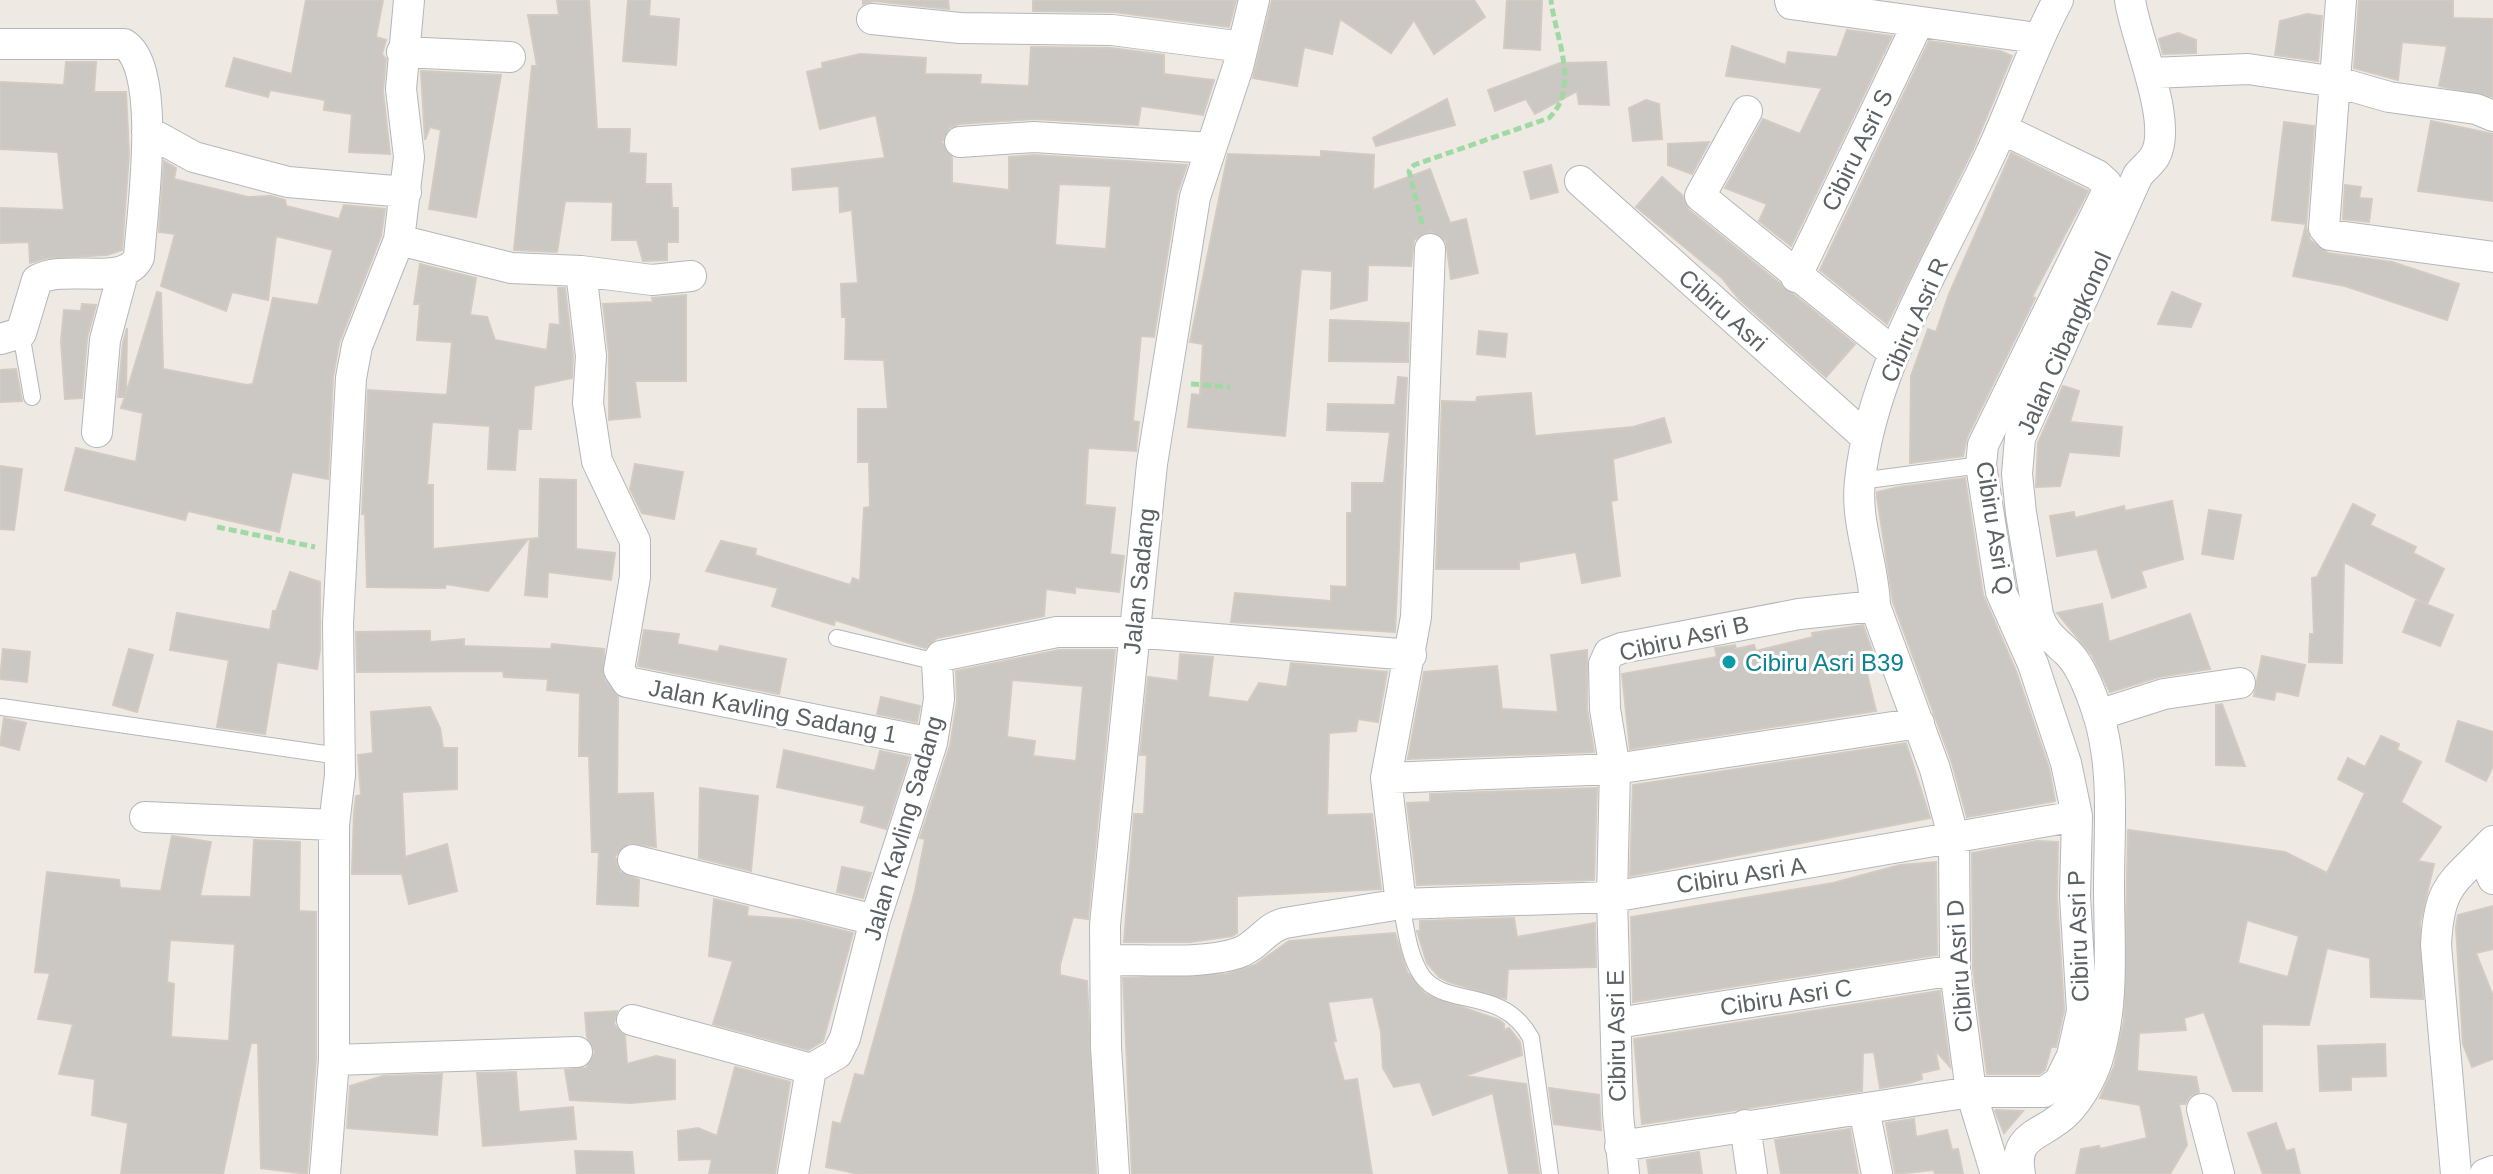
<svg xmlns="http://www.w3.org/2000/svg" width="2493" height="1174" font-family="Arial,sans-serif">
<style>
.building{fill:#cbc7c2;stroke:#d3cac1;stroke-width:2;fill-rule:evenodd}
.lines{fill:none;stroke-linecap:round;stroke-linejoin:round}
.service-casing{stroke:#b3b7bb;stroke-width:18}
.minor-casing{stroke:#b3b7bb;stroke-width:32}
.path{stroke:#a1d9a5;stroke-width:5;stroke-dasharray:8 4;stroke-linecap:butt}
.service{stroke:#fff;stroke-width:16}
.minor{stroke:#fff;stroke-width:30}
.culture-dot{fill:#0f9aa8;stroke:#fff;stroke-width:3}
.labels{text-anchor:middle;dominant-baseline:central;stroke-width:6;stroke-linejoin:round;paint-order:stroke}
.street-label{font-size:24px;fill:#5b6164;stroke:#fff}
.culture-label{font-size:24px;fill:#0d838f;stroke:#fff;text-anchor:start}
</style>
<rect width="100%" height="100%" fill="#eeeae3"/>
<path class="building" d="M306,0H383L376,37L386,40L382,54L386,59L383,91L390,154L349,152L352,114L324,110L325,100L270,90L268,97L226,86L234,58L292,74Z
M557,0H589L597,129H630L629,153L646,154L645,184H671L672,208H678V242H667V260L643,261L637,240H612L613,202L565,201L557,252L514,250L532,66H537L528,15H559Z
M628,0H650L649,16L679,19L676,65L623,61Z
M863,0H948L949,9L874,1L863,4Z
M1033,0H1236L1229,27L1114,12L1033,11Z
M1272,0H1474L1485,17L1434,54L1414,20L1391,53L1340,19L1332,54L1304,47L1297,86L1253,78Z
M1507,0H1542L1540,50L1504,48Z
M2359,0H2453V18L2493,19V97L2439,86L2447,46L2402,42L2398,80L2354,68Z
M2307,14L2322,16L2318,61L2275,55L2280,21Z
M1847,30L1892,36L1791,246L1759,221L1767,204L1725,188L1763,119L1800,134L1822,88L1726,76L1732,46L1786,65L1788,52L1837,57Z
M2178,33L2196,40V53L2163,54L2159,39Z
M1929,41L2000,51L2012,56L1974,147L1887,324L1820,270Z
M1031,47L1111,48L1164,55V74L1214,80L1203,115L1141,106L1138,125L1035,119L959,124L949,128L942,142L952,158V183L1009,190V157L1034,155L1187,165L1177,194L1154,337L1141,336L1133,421L1139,422L1136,451L1088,448L1085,505L1115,508L1110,554L1124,556L1119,592L1075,587V593L1046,589L1044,616L937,638L925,648L835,620L834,625L772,606L778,588L706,571L721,541L756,549L755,555L850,585L853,578L860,581L864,508L870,507L869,462H858V409H888L884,360L845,359L846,317H842L841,284L858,283L852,210L840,212L839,186L793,190L792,169L885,158L876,115L820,129L807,72L823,68L822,63L860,54L926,58L925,74L981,75L980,84L1029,86ZM1059,184L1111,186L1106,249L1055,245Z
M66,62H96L94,92H126L129,154L122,250L107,255L47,258L30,263L29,242L0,243V208L64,210L58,152L0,149V82L64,85Z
M1606,62L1609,105L1579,104L1577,91L1535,114L1526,99L1495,111L1488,90L1560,63Z
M421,71L501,75L476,217L429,209L441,130L430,127L425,140Z
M1447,99L1455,125L1376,146L1373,138Z
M1646,100L1659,104L1662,139L1633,141L1629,108Z
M2431,121L2493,134V201L2418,191Z
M2284,122L2314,126L2306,227L2310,240L2328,253L2392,262L2459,284L2447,320L2345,286L2293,276L2306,224L2272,220Z
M1709,142L1692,174L1668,165V144Z
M1321,151L1374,155L1373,190L1430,169L1450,223L1466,219L1478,273L1451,279L1446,241L1430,231L1414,240L1411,266L1368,265L1367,300L1331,309L1332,271L1301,269L1285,436L1188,427L1192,394L1200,395L1203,344L1190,342L1228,154L1321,157Z
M2011,153L2088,191L2032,297L2035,298L1967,437L1963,456L1910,463L1911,376L1928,329L1936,332L1949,294Z
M164,161L176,168L174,179L248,197L271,196L285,200L286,206L339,219L344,205L385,209L381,236L339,343L333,377L328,479L292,472L279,532L188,511L185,520L65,490L76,448L136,462L143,413L121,408L125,397H118L123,343L127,328L126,394L157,292L161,293L163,369L247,385L253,384L273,298L318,305L333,250L276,236L268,300L232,292L226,311L161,286L175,234L159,232Z
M1551,165L1558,192L1531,199L1524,172Z
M1662,177L1682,195L1689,210L1855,344L1826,377L1739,299L1722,278L1636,207Z
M2345,185L2361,187L2359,198L2372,199L2369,222L2343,219Z
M420,264L476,278L470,315L487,317L495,340L547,350L550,324L560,325L558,288H565L573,356L572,378L534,386L531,429H518L515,470L488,469L490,426L432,422L427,485H433V549L528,539L488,591L446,584L445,588L367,587L365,514H362L368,390L447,395L452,342L417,340L420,304H414Z
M2172,292L2201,304L2191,327L2158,324Z
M686,295V381H635L640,417L609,420V354L603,304L653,302L652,298Z
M82,304L96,305L87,338L82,398L65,399L61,341L64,310L81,311Z
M1330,320L1409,323L1408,362L1329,361Z
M1479,331L1507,334L1505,357L1477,354Z
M16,369L22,401L0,402V370Z
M1398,377L1407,378L1395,632L1231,622L1235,593L1331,601V586L1347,587V513H1352V483H1384L1390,432L1327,430L1328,404L1395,405Z
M2063,386L2079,391L2070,422L2122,427L2119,456L2069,452L2060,486L2036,487L2038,443Z
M1531,393L1535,436L1633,427L1664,418L1671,442L1613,459L1617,500L1611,501L1620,576L1582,583L1576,552L1519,562V569H1436L1442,401L1476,402L1477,397Z
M635,464L683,472L674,519L642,513L630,489Z
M0,466L22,469L14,530L0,529Z
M1965,478L1983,595L2016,671L2049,768L2055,801L1967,817L1952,763L1893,602L1877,497V492L1899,487Z
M540,479L576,480V549L615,553L611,580L548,572L547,597L525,595L530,539L539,538Z
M2172,501L2183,559L2141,571L2146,587L2112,598L2097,549L2057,556L2050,516L2074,512L2075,518L2124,506L2125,511Z
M2353,504L2375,515L2370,525L2416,547L2413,553L2444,569L2427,604L2344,562L2342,663L2309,662L2310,634H2314L2312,578L2317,577Z
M2209,510L2241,515L2233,559L2202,554Z
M290,572L320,582V650L317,669L277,662L265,734L217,727L229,660L170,650L177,613L270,630L273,611H276Z
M2416,600L2453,615L2440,646L2403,632Z
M2102,604L2109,642L2190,614L2210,669L2159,677L2110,692L2092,655L2057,613Z
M1863,625L1872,650L1862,653L1876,711L1630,749L1622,674L1717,657L1715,648L1735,645L1736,649L1754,645L1756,651L1813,637L1812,633Z
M644,630L679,634L677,644L718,652L720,646L786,659L779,694L638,666Z
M430,631V642L464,639V646L551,649L552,644L604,649V679L618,696L617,794L653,793L656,847L629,843L615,856L620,872L639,880L638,906L597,904L599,852H592L589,756H579L580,693L547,690L548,679L504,677L503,671L357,672L356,632Z
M3,649L30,652L27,682L0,679Z
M129,649L153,655L137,712L113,705Z
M1059,650H1115L1088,919L1073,917L1060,965V975L1087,981L1096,1174H859L826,1167L833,1122L841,1124L855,1074L864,1076L915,891L925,839L920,838L950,746L957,702L956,671ZM1012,680L1083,686L1076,761L1033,756L1035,741L1007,737Z
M1587,650V709L1594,752L1408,759L1424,672L1497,666L1502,709L1558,712L1551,655Z
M1180,654L1213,657L1208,697L1248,702L1259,683L1287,687L1291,663L1387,672L1378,722L1358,719L1356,731L1329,733L1327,815L1372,814L1381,889L1237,896V933L1232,936L1190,942H1124L1134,814H1144L1147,755H1140L1148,677L1178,681Z
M2262,656L2305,665L2298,696L2276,691L2274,700L2254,696Z
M881,697L920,706L917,722L877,714Z
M2222,704L2245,766L2216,765V705Z
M430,707L440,728L443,748H457V789L402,792L405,857L447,844L457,891L409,904L402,874H352L354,813L356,796L361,795L358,755L373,753L371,712Z
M4,718L26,723L19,750L0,745Z
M2458,721L2493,732V766L2486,781L2446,761Z
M2381,736L2399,744L2397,750L2421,762L2401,802L2441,827L2418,861L2434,864L2420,923L2423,999L2371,997L2370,958L2327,948L2309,1025L2262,1024V1091H2233L2204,1012L2184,1018L2186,1030L2139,1033L2137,1071L2196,1077L2199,1092L2190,1096L2185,1104H2179L2187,1145L2170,1174H2076L2081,1149L2099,1146L2100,1149L2147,1138L2140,1105L2100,1098L2114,1067L2124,1020L2128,830L2285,852L2327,873L2365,793L2338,779L2348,758L2365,767ZM2247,920L2299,936L2288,977L2238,963Z
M1906,743L1930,818L1630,876L1633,785Z
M784,750L875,771L880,751L909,757L886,829L861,822L865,806L777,787Z
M700,788L758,796L751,871L699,858Z
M1597,788L1594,880L1417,885L1407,803L1430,802V794Z
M172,836L211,842L200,896L251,897L254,840L300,842L299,911L316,912V1059L307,1174L261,1168L258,1043H251L223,1174H121L128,1123L92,1115L95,1079L59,1074L73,1024L38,1019L50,973L35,972L47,872L119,880L120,888L161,891ZM170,940L235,944L229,1041L171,1037L174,984L167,982Z
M2037,841L2058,842L2057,897L2064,1010L2056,1047H2051L2045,1070L2039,1074H1987L1973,969L1972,853Z
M1936,862L1937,955L1633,1002L1631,917L1833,883L1900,865Z
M842,867L871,873L863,898L837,892Z
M714,899L748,907L747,916L801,920L853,933L823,1041L808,1050L713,1024L733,961L709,956Z
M2493,906V949L2476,953L2493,996V1059L2472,1067L2463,1044L2456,927L2458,915Z
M1514,918L1517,937L1595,923L1596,967L1508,969L1506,999L1449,982L1439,977L1427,963L1417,931H1420V921Z
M1395,933L1407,972L1425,994L1499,1020L1504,1024V1030L1509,1028L1520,1042L1522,1055L1465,1076L1526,1084L1539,1174H1509L1493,1093L1433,1115L1420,1082L1394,1087L1383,1068L1381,1032L1373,997L1328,1002L1336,1041L1333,1042L1344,1081L1357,1079L1372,1174H1132L1123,978L1226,974L1255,965L1289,941Z
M1940,991L1950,1067L1935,1050L1939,1069L1921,1073L1922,1079L1909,1083L1880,1088L1874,1052L1863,1053L1862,1091L1642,1124L1634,1039Z
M617,1011L614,1024L625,1036L627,1064L656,1056L675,1060V1099L631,1103L570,1100L565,1070L586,1068L595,1052L587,1037L585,1013Z
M2385,1044L2386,1076L2351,1077V1090L2320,1091L2318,1046Z
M735,1067L790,1082L775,1174H709L712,1159L679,1160L678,1131L698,1128L717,1136Z
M516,1072L519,1112L573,1107L576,1139L483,1146L477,1073Z
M442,1074L437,1135L347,1128L350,1086L383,1076Z
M1549,1088L1599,1095L1601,1130L1554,1124Z
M1995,1111L1996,1110L2023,1111L2004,1133Z
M1914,1119L1916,1137L1947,1130L1952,1150L1958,1149L1963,1174H1935L1934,1170L1895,1174L1886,1123Z
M2276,1123L2286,1151L2294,1149L2300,1174H2263L2248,1133Z
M1850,1129L1858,1174H1781L1775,1140Z
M575,1151L632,1152L634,1174H577Z
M1699,1152L1702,1174H1649L1647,1160Z"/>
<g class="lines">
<g class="service-casing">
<path id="service" d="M21,333L32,397
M1860,481L1981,465
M837,638L937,662
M2,707L339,756
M1401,904C1406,928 1408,955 1422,976C1446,1009 1502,985 1531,1038L1550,1174"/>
</g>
<g class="minor-casing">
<path id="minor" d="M1790,0L1791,4L2037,38
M2341,0L2324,228L2330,235L2493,257
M872,19L960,28L1112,30L1243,47
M0,44H124C163,68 142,213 139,257C126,288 65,263 37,280L21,333L0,339
M402,52L510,57
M2151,73L2248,69L2337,82L2389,97L2476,109L2493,116
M1747,111L1700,196L1894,353
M147,131L194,157L288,182L406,192
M960,142L1034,137L1211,148
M1580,181L1867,438
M399,240L511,268L581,271L652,280L691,276
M1430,249L1416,617L1386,778L1615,769L1919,723
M581,271L591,356L588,403L597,461L635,541V577L619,670L627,682L932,743
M1796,277L1918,23
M97,432L105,340L123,273
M2098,715L2164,694L2240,683
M1386,778L1401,904
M145,817L334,825
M2482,853L2493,879
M633,860L875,920
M1106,960C1144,959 1202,965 1238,953C1258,946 1266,927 1285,923L1401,904L1612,897L2077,816
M632,1020L811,1069
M1617,1023L1955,970
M334,1060L577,1052
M1864,1109L1877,1174
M2202,1109L2219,1174
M1745,1125L1752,1174
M1620,1146L1971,1092H2044L2059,1082L2072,1056L2082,1011L2075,896L2077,816L2066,763L2033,664L2001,592L1981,465L1983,445L2107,192L2106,183L2097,175L2002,129
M325,1174L334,1060V825L340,775L338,623L351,378L357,346L399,240L409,157L401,89L409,0
M793,1174L811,1069L837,1054L845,1038L875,920L932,743L939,699L937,662L941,656L1057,632H1133L1411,655
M1114,1174L1106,1047L1105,925L1152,464L1195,197L1238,67L1254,0
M1624,1174L1618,1114L1612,897L1615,769L1605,709L1604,664L1609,653L1622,648L1799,614L1875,606
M1996,1174L1971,1092L1955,970L1954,839L1935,769L1875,606C1874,564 1855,523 1860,481C1871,370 1943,255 1990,155C2014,104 2031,50 2058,0
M2020,1174C2012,1133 2043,1136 2066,1113C2079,1100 2091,1079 2097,1061C2115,1004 2109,945 2109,886C2109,830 2115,771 2099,717C2093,698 2081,665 2067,652C2053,639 2044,633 2038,615L2021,513L2017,474L2020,438L2138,175C2143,169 2151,163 2155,156C2174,122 2135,38 2130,0
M2456,1174L2436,945C2439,882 2454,883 2493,841
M2485,1174L2493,1171"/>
</g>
<path class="path" d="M1422,224L1409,171L1414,165L1549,118C1581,87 1555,37 1551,0
M1191,384L1230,387
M217,527L315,547"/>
<use href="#service" class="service"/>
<use href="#minor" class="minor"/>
</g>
<circle class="culture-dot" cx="1729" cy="662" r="8"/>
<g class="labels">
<g class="street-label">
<text transform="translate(1857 150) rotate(-64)">Cibiru Asri S</text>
<text transform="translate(1723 310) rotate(42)">Cibiru Asri</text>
<text transform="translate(1914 320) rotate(-66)">Cibiru Asri R</text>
<text transform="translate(2064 343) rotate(-66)">Jalan Cibangkonol</text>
<text transform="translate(1995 528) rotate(81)">Cibiru Asri Q</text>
<text transform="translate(1139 581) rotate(-84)">Jalan Sadang</text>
<text transform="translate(1684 638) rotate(-13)">Cibiru Asri B</text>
<text transform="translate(773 711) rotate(11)">Jalan Kavling Sadang 1</text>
<text transform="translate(903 828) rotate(-74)">Jalan Kavling Sadang</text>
<text transform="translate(1741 875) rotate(-9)">Cibiru Asri A</text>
<text transform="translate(2078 936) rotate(-92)">Cibiru Asri P</text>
<text transform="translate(1959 966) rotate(-94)">Cibiru Asri D</text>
<text transform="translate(1786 997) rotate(-9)">Cibiru Asri C</text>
<text transform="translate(1616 1036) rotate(-91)">Cibiru Asri E</text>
</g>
<g class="culture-label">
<text x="1745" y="662">Cibiru Asri B39</text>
</g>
</g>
</svg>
